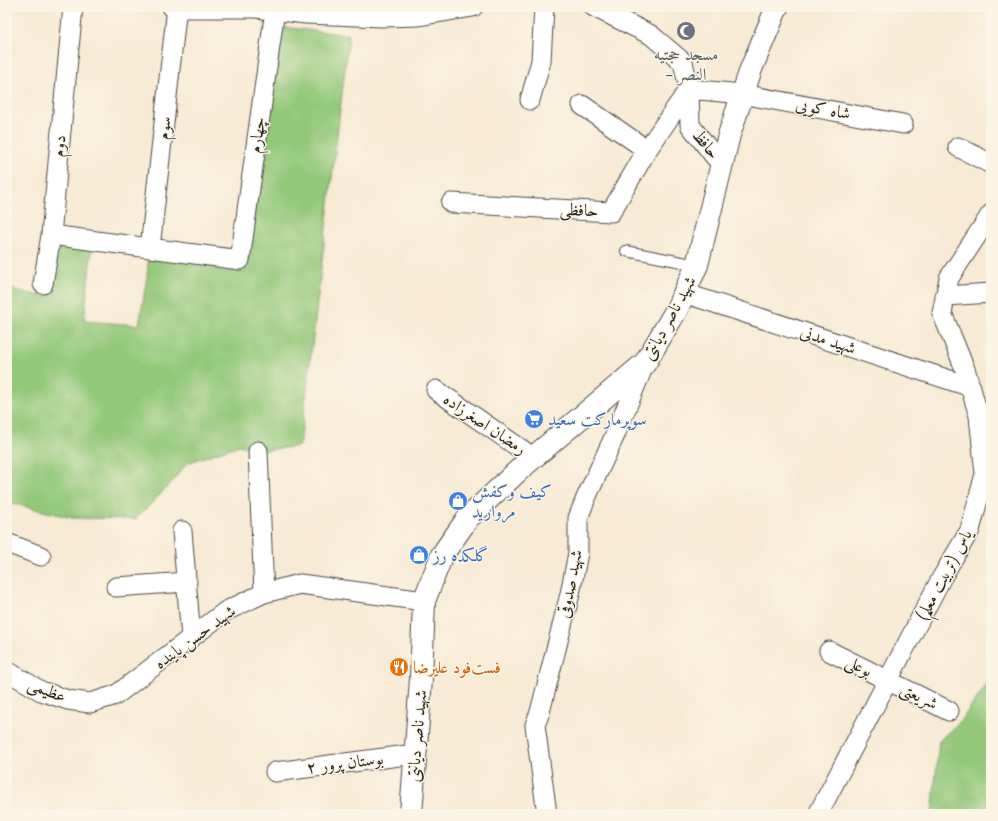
<svg xmlns="http://www.w3.org/2000/svg" width="998" height="821" font-family="Cardo,Amiri,serif">
<style>
.green{fill:#93c87a;stroke:#5f7a52}
.lines{fill:none;stroke-linecap:round;stroke-linejoin:round}
.service-casing{stroke:#4a4844;stroke-width:12}
.minor-casing{stroke:#4a4844;stroke-width:21}
.secondary-casing{stroke:#4a4844;stroke-width:24}
.service{stroke:#fff;stroke-width:10}
.minor{stroke:#fff;stroke-width:19}
.secondary{stroke:#fff;stroke-width:22}
.labels{text-anchor:middle;dominant-baseline:central;stroke-width:3;stroke-linejoin:round;paint-order:stroke}
.worship-label{font-size:17px;fill:#5b616d;stroke:#fcf5e5}
.street-label{font-size:17px;fill:#2b2b2b;stroke:#fcf5e5}
.shop-label{font-size:17px;fill:#366cbe;stroke:#fcf5e5;text-anchor:start}
.food-label{font-size:17px;fill:#c56008;stroke:#fcf5e5;text-anchor:start}
</style>
<rect width="100%" height="100%" fill="#fcf5e5"/>
<filter id="ink" filterUnits="userSpaceOnUse"><feTurbulence type="fractalNoise" baseFrequency=".025" numOctaves="2"/><feDisplacementMap in="SourceGraphic" scale="8" xChannelSelector="R" yChannelSelector="G"/><feConvolveMatrix kernelMatrix="1 2 1 2 8 2 1 2 1" color-interpolation-filters="sRGB"/></filter>
<filter id="wash" filterUnits="userSpaceOnUse"><feTurbulence type="fractalNoise" baseFrequency=".012" numOctaves="4" result="noise"/><feDisplacementMap in="SourceGraphic" scale="16" xChannelSelector="R" yChannelSelector="G"/><feGaussianBlur stdDeviation="0.9" result="paint"/><feColorMatrix in="noise" values="0 0 0 0 0 0 0 0 0 0 0 0 0 0 0 0 0 1.4 0 .05"/><feComposite in="paint" operator="in"/></filter>
<g filter="url(#wash)">
<rect width="100%" height="100%" fill="#f8ead4"/>
<path class="green" d="M282,27L349,35L300,446L258,451L239,445L187,463L171,483L136,519L72,518L7,502V288L45,297L43,284L49,259L60,248L75,243L92,246L84,321L139,325L147,277L149,251L246,264Z
M991,679V814H932L939,741L961,720Z"/>
</g>
<g filter="url(#ink)">
<g class="lines">
<g class="service-casing">
<path id="service" d="M626,251L697,265"/>
</g>
<g class="minor-casing">
<path id="minor" d="M172,7L189,8H256L306,14L382,17L419,16L473,7
M594,7L651,35L683,62L689,89L690,125L715,157L723,163
M530,100L541,61L544,7
M582,105L647,150
M958,147L991,164
M451,203L611,212L647,150L689,89L742,94L903,124
M51,235L240,260L275,10
M150,248L177,7
M43,284L51,235L73,7
M684,293L971,387
M945,296L991,293
M436,390L534,458
M258,451L264,593
M182,531L191,638
M7,543L41,556
M116,587L187,582
M829,651L949,711
M7,671L41,691L68,700L90,703L116,695L226,611L264,593L300,584L424,601
M275,772L415,754
M547,814L535,725L540,712L570,594L578,553V518L586,498L615,435L645,363
M818,814L942,577L970,530L985,474L979,416L965,369L942,313L949,278L991,214"/>
</g>
<g class="secondary-casing">
<path id="secondary" d="M411,814L421,679L424,601L442,555L468,518L521,468L645,363L677,309L697,265L729,135L751,69L777,7"/>
</g>
<use href="#service" class="service"/>
<use href="#minor" class="minor"/>
<use href="#secondary" class="secondary"/>
</g>
</g>
<defs>
<g id="mosque-disc" transform="scale(1)"><circle r="9.5" fill="#6b7280" stroke="#fcf5e5"/><path d="M3.5-4.9A6 6 0 1 0 3.5 4.9A5 5 0 1 1 3.5-4.9Z" fill="#fff"/></g>
<g id="supermarket-disc" transform="scale(1)"><circle r="9.5" fill="#3f7fe0" stroke="#fcf5e5"/><path d="M-6-5.5h2.5l.6 2H6L4.5 2H-2.5L-4.4-4H-6ZM-1.5 3.2a1.3 1.3 0 1 0 .1 0ZM3 3.2a1.3 1.3 0 1 0 .1 0Z" fill="#fff"/></g>
<g id="shop-disc" transform="scale(1)"><circle r="9.5" fill="#3f7fe0" stroke="#fcf5e5"/><path d="M-5-2.5h2.3a2.7 3.5 0 0 1 5.4 0H5L5.5 6h-11ZM-1.5-2.5h3a1.5 2.3 0 0 0-3 0Z" fill="#fff"/></g>
<g id="restaurant-disc" transform="scale(1)"><circle r="9.5" fill="#e8710a" stroke="#fcf5e5"/><path d="M-5-6h1v4h1v-4h1v4h1v-4h1v5L-1.5 .5V6h-2V.5L-5-1ZM5-6V6H3V1.5H1.5Q1.5-4 5-6Z" fill="#fff"/></g>
</defs>
<g fill-rule="evenodd">
<use href="#mosque-disc" x="686" y="31"/>
<use href="#supermarket-disc" x="534" y="419"/>
<use href="#shop-disc" x="458" y="501"/>
<use href="#shop-disc" x="419" y="555"/>
<use href="#restaurant-disc" x="399" y="667"/>
</g>
<g class="labels">
<g class="worship-label">
<text x="686" y="54">مسجد حجتیه<tspan x="686" dy="20">- النصر</tspan></text>
</g>
<g class="street-label">
<text transform="translate(823 109) rotate(10)">شاه کویی</text>
<text transform="translate(164 128) rotate(-83)">سوم</text>
<text transform="translate(257 135) rotate(-82)">چهارم</text>
<text transform="translate(706 144) rotate(50)">حافظ</text>
<text transform="translate(59 146) rotate(-84)">دوم</text>
<text transform="translate(579 210) rotate(3)">حافظی</text>
<text transform="translate(669 318) rotate(-61)">شهید ناصر دیانتی</text>
<text transform="translate(828 340) rotate(18)">شهید مدنی</text>
<text transform="translate(485 424) rotate(34)">رمضان اصغرزاده</text>
<text transform="translate(944 575) rotate(-62)">یاس (تربیت معلم)</text>
<text transform="translate(570 584) rotate(-79)">شهید صدوقی</text>
<text transform="translate(195 637) rotate(-36)">شهید حسن پاینده</text>
<text transform="translate(859 666) rotate(27)">بوعلی</text>
<text transform="translate(47 690) rotate(22)">عظیمی</text>
<text transform="translate(919 696) rotate(26)">شریعتی</text>
<text transform="translate(417 736) rotate(-85)">شهید ناصر دیانتی</text>
<text transform="translate(345 763) rotate(-7)">بوستان پرور ۲</text>
</g>
<g class="shop-label">
<text x="548" y="419">سوپرمارکت سعید</text>
<text x="472" y="491">کیف و‌کفش<tspan x="472" dy="20">مروارید</tspan></text>
<text x="433" y="555">گلکده رز</text>
</g>
<g class="food-label">
<text x="413" y="667">فست‌فود علیرضا</text>
</g>
</g>
<rect width="998" height="821" fill="none" stroke="#fcf5e5" stroke-width="24"/>
</svg>
